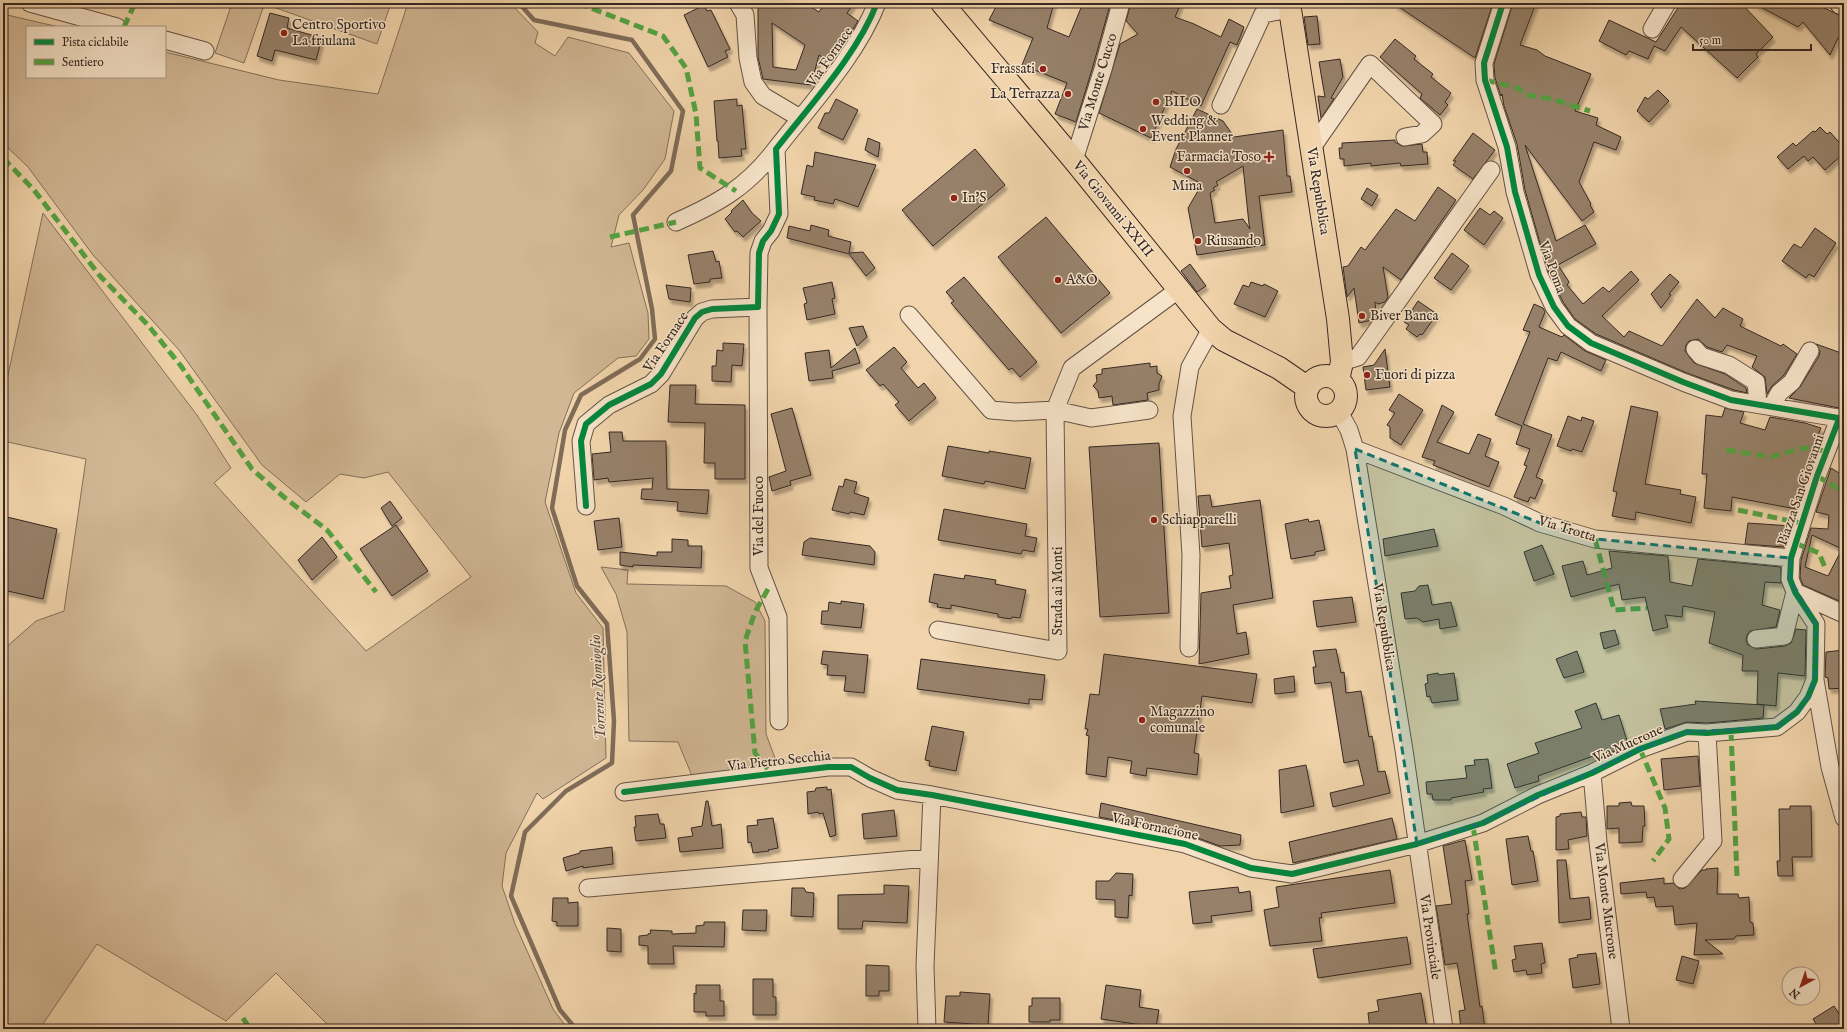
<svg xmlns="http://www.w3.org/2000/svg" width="1847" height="1032" font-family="'IM FELL English',serif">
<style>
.green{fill:#d1b794;stroke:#83705c}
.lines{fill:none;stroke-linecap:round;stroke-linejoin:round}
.stream{stroke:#7f6c59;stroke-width:4.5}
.building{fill:#97816a;stroke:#352823;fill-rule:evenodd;filter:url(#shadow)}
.minor-casing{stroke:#645345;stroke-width:19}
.major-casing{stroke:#352823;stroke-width:24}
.minor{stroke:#f6e3c8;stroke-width:17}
.major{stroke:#f1d4ab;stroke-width:22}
.quiet{stroke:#53a342;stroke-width:5;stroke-dasharray:10 5;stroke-linecap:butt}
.cycleway-casing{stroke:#f6e3c8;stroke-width:8}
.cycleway{stroke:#00873e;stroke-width:6}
.marked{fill:#0f766e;fill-opacity:0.2;stroke:#0f766e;stroke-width:3;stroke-dasharray:8 5;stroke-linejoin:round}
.poi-dot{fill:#8f2418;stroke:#f6e3c8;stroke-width:1.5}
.labels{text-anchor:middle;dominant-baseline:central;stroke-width:3;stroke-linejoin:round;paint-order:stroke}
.poi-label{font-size:14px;fill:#352823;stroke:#f6e3c8;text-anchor:start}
.street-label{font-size:14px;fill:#352823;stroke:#f6e3c8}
.water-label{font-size:15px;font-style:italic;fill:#5a4a3e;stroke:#f6e3c8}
</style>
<defs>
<filter id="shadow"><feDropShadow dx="2.5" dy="4.5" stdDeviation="1" flood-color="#0004"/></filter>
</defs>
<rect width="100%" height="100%" fill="#f1d4ab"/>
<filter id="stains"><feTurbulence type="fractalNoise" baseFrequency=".005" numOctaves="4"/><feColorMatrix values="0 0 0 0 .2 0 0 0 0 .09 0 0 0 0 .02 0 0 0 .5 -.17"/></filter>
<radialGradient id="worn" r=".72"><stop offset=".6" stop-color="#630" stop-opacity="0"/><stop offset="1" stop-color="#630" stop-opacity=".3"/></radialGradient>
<path class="green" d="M232,3H248L263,8L244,63L215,53Z
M262,3H391L377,44Z
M408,3H510L538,32L535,43L555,56L568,37L629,53L674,111L665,159L643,190L619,215L611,247L629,243L648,313L649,339L636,356L618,358L574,393L559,433L545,502L576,593L603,628L606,758L543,799L537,793L506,853L502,886L515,924L553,1009L568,1029H332L276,973L226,1021L97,944L43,1024L44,1029H3V650L36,621L64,611L86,459L3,441V398L43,213L197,415L231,468L214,483L366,651L471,577L388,472L364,478L340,474L306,502L262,465L179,350L93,255L28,167L3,143V14L59,27H27V77H165V52L279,80L378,94Z
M601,567L628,570L627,584L726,586L755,602L765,621L766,734L778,766L692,776L678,742L629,741L627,632L616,594Z"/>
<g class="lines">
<path class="stream" d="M519,3L534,20L632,40L683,111L671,171L633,215L652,309L655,339L640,359L581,395L565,430L552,508L577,586L607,624L614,721L612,763L566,791L525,832L511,896L560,1010L576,1029"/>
</g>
<path class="building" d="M758,3H805L819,12L825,3H854L847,13L858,21L840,50L834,46L825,59L819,55L811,85L763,79L758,57ZM772,23L805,45L796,70L773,67Z
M998,3H1054L1047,28L1069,37L1083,3L1110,5L1093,66L1076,122L1055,114L1067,83L1022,65L1033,38L989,20Z
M1131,3H1181L1175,17L1194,24L1221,37L1229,19L1244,27L1237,45L1230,42L1201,106L1172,91L1151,138L1099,113L1120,44L1138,34L1126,21Z
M1393,3H1493L1475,58Z
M1513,3H1536L1520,45L1537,50L1545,56L1591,74L1575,111L1598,118L1596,125L1621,137L1616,150L1594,142L1579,182L1591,204L1590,205L1594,212L1582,221L1525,145L1556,241L1585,225L1596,244L1558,265L1569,282L1567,285L1583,304L1603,287L1609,292L1631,271L1639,280L1602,316L1624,337L1629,331L1662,346L1697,299L1715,318L1723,308L1743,319L1740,326L1781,346L1783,344L1797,354L1784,375L1772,386L1767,394L1765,377L1752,367L1757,356L1727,345L1722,352L1707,347L1698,339L1689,341L1686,345L1685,351L1694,363L1725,374L1746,388L1747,393L1734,390L1687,373L1596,334L1575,319L1563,302L1548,271L1525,190L1517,144L1504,106L1502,94L1501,96L1495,78L1494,64Z
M1681,3H1741L1773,37L1756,54L1758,57L1737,78L1681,27L1665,51L1654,46L1648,59L1629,51L1626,55L1599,41L1609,20L1656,42Z
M1753,3H1813L1844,17V43L1838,38L1830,55L1803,22L1798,27Z
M704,5L707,11L711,10L730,49L725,51L728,57L708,67L684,15Z
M270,13L289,18L287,28L322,38L316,60L275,50L272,61L257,56Z
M1317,16L1320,44L1308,45L1304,17Z
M1395,39L1416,56L1414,59L1433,74L1431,77L1451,93L1445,102L1448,105L1440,115L1420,98L1422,94L1380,57Z
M1340,59L1343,77L1331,98L1334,99L1321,118L1318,96L1325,97L1319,62Z
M1658,90L1669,101L1649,122L1637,111L1645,97L1648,99Z
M737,99V106L742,105L746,149H741L742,156L719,158L718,141H717L714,101Z
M836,99L858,110L843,140L818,128L825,113H829Z
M1197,109L1223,121L1234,137L1283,130L1287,176H1290L1292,192L1259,196L1265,245L1197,255L1188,208L1202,184L1170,167L1176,149ZM1243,166L1249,224L1250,229L1243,219L1215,223L1210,193L1215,190L1213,188L1218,185L1216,182Z
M1820,127L1827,134L1830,132L1844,148V153L1825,170L1813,157L1808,161L1804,156L1788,169L1777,157L1793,143L1796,146L1813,131L1815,132Z
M1473,133L1495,150L1473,179L1453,165L1456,161H1453Z
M868,138L880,143L878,157L865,150Z
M1395,140V142L1402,146L1422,144L1423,152H1427L1428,164L1401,166L1400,163L1371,166V163L1344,166V159H1340L1339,148H1342V143Z
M975,149L1005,185L933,246L902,210Z
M815,152L876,165L858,207L835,199L833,204L814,200L815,197L801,194L807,165L813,167Z
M1438,187L1456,200L1401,280L1383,267L1388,297L1385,302L1378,304L1375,302L1376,314L1372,320L1359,323L1354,288L1347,297L1343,267L1348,266L1361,247L1365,250L1396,209L1415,221Z
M1367,188L1378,195L1372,206L1361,199Z
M743,200L752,213L761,221L743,237L737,231L735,232L725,219L732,212L731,211Z
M1480,208L1490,215L1494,211L1503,218L1484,245L1464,230Z
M1046,217L1110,293L1061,333L998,257Z
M811,225L829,230L828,236L851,242L849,253L863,252L875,268L866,276L849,254L787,238L789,226L810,231Z
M1815,228L1836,243L1814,277L1809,274L1806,278L1782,261L1794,244L1801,248Z
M713,251L716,262L719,261L722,278L710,279V282L694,284L688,255Z
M1452,253L1469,266L1451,290L1434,278Z
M1190,264L1206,286L1197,292L1181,271Z
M1670,274L1679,282L1669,294L1671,295L1661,308L1651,294Z
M964,277L1037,362L1020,377L1012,368L1009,370L951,303L954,301L946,292Z
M832,282L835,298L832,299L835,314L807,320L804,304L807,303L803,288Z
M1251,282L1263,286L1264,284L1278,291L1265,317L1234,304L1243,285L1249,287Z
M666,285L691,288L690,302L669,299Z
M1418,301L1437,314L1422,335L1420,334L1417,337L1406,329L1409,325L1404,322Z
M1534,304L1543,308L1545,312L1539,327L1562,337L1564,335L1585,351L1606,360L1601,371L1561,352L1557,361L1548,358L1523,424L1552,435L1536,477L1543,480L1535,499L1530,497L1528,502L1514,497L1527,466L1524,465L1530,449L1516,444L1522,426L1495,415L1530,332L1523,330Z
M863,326L867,337L857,346L849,328Z
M723,343L744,344L742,366L732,365L731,382L712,381V366H716L717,350L723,351Z
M1816,344L1844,354V409L1789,398L1800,387L1819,356L1820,351Z
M894,347L907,362L901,368L918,388L924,383L936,398L909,421L895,405L899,402L883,384L880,386L866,370Z
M855,348L860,363L832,371L833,378L809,381L805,353L829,350L831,368Z
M1385,349L1390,387L1366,390L1363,367L1374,365Z
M1150,363V367L1157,366V373L1162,376L1159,384V390L1147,393L1148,400L1113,405L1112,396L1099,398L1098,391L1093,386L1097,381L1096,375L1102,374V369Z
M670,385H696L695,404L745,405V479H715V463H704L705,423L668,422Z
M1399,394L1423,410L1401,445L1390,438V427L1387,425L1395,413L1389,410Z
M1442,405L1454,412L1437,442L1469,454L1478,434L1491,439L1485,456L1499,462L1489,487L1433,465L1435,461L1422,457Z
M1631,406L1658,412L1645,484L1681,490L1680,494L1696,497L1691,523L1636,512L1635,520L1612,516L1617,492L1613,491Z
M792,408L811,475L790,481L791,485L772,491L769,477L786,471L771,414Z
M1725,408L1744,412L1740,423L1765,430L1770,417L1805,423L1821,428L1814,445L1813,459L1796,509L1732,497L1731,511L1704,508L1707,474H1702L1706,415L1722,417Z
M1568,416L1581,421L1582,417L1594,421L1582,452L1572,449L1571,451L1557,446Z
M609,432H622L623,441H666L667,489L709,490L707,514L677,511L678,502L641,499L642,489H652L653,478L609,482L608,478L594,480L592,454L611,452Z
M1159,443L1169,613L1100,617L1089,447Z
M948,446L989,453V451L1031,458L1025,489L985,481L984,484L942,476Z
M1831,468L1844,476V603L1803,585L1800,577L1801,560L1811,528L1828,529L1829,515L1816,512ZM1812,535L1842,549L1828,576L1805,567Z
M845,479L857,482L854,493L869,498L864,515L850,512L849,514L832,510L839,486L843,487Z
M1210,495L1212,507L1260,500L1273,598L1233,605L1237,634L1246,632L1249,654L1199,664L1201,593L1231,588L1229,576L1233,575L1229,543L1202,547L1198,496Z
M390,501L402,518L392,526L381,508Z
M944,509L1027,524L1025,536L1037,538L1034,552L1023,550L1021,554L938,540Z
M3,516L57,529L43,599L3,590Z
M619,518L622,547L598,550L594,521Z
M1308,519L1309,522L1319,520L1325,550L1315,552V555L1291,559L1285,524Z
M1748,523L1791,526L1784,547L1745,544Z
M396,525L428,571L392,596L360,549Z
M1434,529L1438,546L1385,556L1383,539Z
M322,537L337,557L312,580L298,560Z
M810,538L870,546L875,552L874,565L802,555L804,542Z
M672,539L688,540V546H702L701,568L633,565V567L620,565V552L657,556V552H672Z
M1542,545L1554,574L1534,581L1524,552Z
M1609,551L1668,556L1670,582L1692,586L1698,559L1781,567V583L1765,582L1762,605L1780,610L1776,627L1750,631L1747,635L1746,640L1748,645L1757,649L1785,646L1791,643L1796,629L1806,630L1805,676L1778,673L1776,706L1757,704L1758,671H1742L1743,655L1709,643L1715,612L1683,606L1682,617L1665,615L1668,627L1653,631L1645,597L1622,600L1619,584L1571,597L1562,566L1583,561L1587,575L1612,568Z
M934,574L964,579L965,575L996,580L995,584L1026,590L1020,618L1012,617L1011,619L998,617V614L951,605V609L937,607L938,604L929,602Z
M1428,585L1432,605L1451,602L1457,626L1440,629L1439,619L1423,622L1417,618L1405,619L1401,593L1415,591L1419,586Z
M1352,597L1356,622L1317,627L1313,601Z
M841,601L864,604L861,628L821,624L822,611H828L829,602L841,604Z
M1615,630L1619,644L1604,649L1600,633Z
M1336,649L1341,673L1344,672L1346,693L1361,691L1369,737L1372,736L1378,772L1385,771L1390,793L1333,807L1330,793L1364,785L1358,760L1344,763L1331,682L1315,684L1313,667H1316L1313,651Z
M1844,650V688L1829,689L1828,678L1825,677L1826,652Z
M823,651L868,655L864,693L844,691L846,676L827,675L828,665L821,664Z
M1577,651L1584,672L1564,678L1556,659Z
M1104,654L1257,674L1252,703L1202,696L1194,753L1199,754L1197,775L1147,768L1146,776L1130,773L1132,761L1108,757L1106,777L1086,774L1089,736L1086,735L1088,729H1085L1090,694L1099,695Z
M921,659L1045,675L1042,700L1029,699V704L917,689Z
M1438,673L1439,675L1454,673L1458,700L1432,703L1430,696L1427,697L1425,684L1428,683L1427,675Z
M1294,676L1295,692L1275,694L1274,679Z
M1695,701L1764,705L1763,718L1707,723L1687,722L1665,729L1660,709L1696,704Z
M1596,703L1602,720L1619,715L1628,744L1601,758L1599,754L1538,776L1539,781L1515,788L1507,764L1539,753L1535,743L1582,728L1575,711Z
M932,726L964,732L956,771L929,766L930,761L925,760Z
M1698,756L1700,786L1664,790L1661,759Z
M1488,759L1492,788L1483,789L1484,792L1451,798V800H1433L1432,794H1427L1426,782L1467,778L1465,766L1475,765L1474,760Z
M1306,765L1314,806L1281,813L1279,770Z
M827,787V790L831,789L836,835L830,837L823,813L819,814L818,812L808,814L807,792L815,791L816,788Z
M706,801H708L712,826L721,824L723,848L680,852L678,838L693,836L691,828L702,826Z
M1631,802L1632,806H1644L1645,826H1643L1642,842L1619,843V828L1607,829V806H1619V803Z
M1101,803L1241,835L1240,845L1220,846L1187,834L1099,817Z
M1790,806H1811L1812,857H1792L1793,876H1778L1777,861H1780L1779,809H1790Z
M894,810L897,836L864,839L862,814Z
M1581,812L1582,817H1586L1587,836L1568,840L1569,849L1556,850V817L1560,816V814Z
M658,814L660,824H664L666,838L636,841L634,827H636L635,816Z
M773,818L778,848L768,850L769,851L753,853L751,842L748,843L747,826L758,825L757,820Z
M1392,818L1397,839L1293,863L1289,842Z
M1528,836L1531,851H1533L1538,881L1512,885L1506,839Z
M1465,840L1472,880L1465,881L1469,914H1467L1480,1007L1482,1006L1485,1029H1461L1459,1011L1465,1010L1457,963L1445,965L1436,906L1452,904L1443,846Z
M612,847L613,864L583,868V866L566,871L563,858L580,853V851Z
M1557,860H1566L1570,899L1589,897L1591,919L1559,923Z
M1718,868L1717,894H1738L1739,898L1749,897L1750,922L1753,923L1754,935L1736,936L1734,939L1705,940L1723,954L1694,955L1697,923L1675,925L1673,906L1656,907L1654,897L1647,898L1646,892L1621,894L1620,883L1664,878V884L1673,883L1680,889L1685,888L1702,870H1706V869Z
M1390,870L1395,903L1321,913L1322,918H1319L1322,941L1270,946L1264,910L1279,907L1276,887Z
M1116,873L1133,874L1132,896L1129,895L1128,918L1115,917V900L1096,899V881H1109Z
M884,885L909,886L907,923L863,921L862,929H838V895L884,894Z
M1238,887L1239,893L1250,891L1252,911L1211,916L1212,922L1193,924L1189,892Z
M792,888H804L806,892L814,893L813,917L791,916Z
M553,898H568V903L578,902V926H557V922L552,921Z
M743,910H767L766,931L742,930Z
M704,922H725L724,947L673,946L674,964H648V946L639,945V936L648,935V934L651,933L650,930L672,931V934L696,933V926L704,925Z
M607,928L621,929V952L607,951Z
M1407,937L1411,964L1318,978L1313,949Z
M1542,943L1545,963L1541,964L1542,973L1527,975L1526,970L1514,972L1512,960L1516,959L1514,946Z
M1596,953L1600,984L1573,988L1569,959L1578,957L1577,955Z
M1682,956L1699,961L1693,984L1676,980Z
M866,965L889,966V991H879V996H866Z
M753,979H773V997H776V1015H753Z
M696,985H720V1001H724V1016H706V1012H694V993L696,994Z
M1106,985L1141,990L1139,1007L1159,1010L1156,1027L1101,1019Z
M960,992L990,994L988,1025L944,1022L946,996H960Z
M1421,993L1427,1029H1370L1368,1013L1379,1011L1377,1000Z
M1032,998H1060V1020H1050V1022H1029V1006H1032Z
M1834,1006L1844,1021V1029H1819L1813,1019Z"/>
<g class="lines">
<g class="minor-casing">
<path id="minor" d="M30,3L117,27
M738,3L745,15L748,58L753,82L763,96L800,118
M1503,3L1484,63L1485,80L1507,147L1515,192L1539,275L1554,307L1568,326L1591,343L1683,382L1731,400L1844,419
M1652,29L1667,3
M165,40L205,51
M1221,105L1263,14L1290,9
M1311,149L1370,64L1433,124L1422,134L1405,137
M1074,160L1103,69L1121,3
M676,222C719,203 747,187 776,149
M758,307L759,568L778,617L779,721
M909,315L991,410L1015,412L1055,410L1091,418L1149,410
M1695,349L1701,356L1729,365L1756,382L1758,404
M1342,362L1358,357L1491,170
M1772,406L1779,393L1792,382L1810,351
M1339,412L1349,430L1355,449L1404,750L1444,1029
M1355,449L1504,506L1540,523L1595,539L1791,558
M586,506L581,441L586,424L609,405L651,384L661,374L695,318L702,312L712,309L758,307L759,253L763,241L771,231L779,214L776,149C811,104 857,55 877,3
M1795,592L1844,614
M938,630L1058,651L1055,410L1072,368L1178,290
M1756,639L1784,636L1795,592
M1189,648L1191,555L1182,416L1190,367L1211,329
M1815,680L1830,767L1844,818
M1592,773L1598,842L1621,1029
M624,792L828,767H851L870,778L897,790L932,795L1185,844L1251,868L1292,874L1417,844L1483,823L1538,795L1592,773L1640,749L1687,732L1707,733L1777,727L1797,712L1808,697L1815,680L1816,624L1795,592L1790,579L1791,558L1817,476L1839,419
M1682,879L1713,841L1707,733
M588,888L928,858
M927,1029L925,966L932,795"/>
</g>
<g class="major-casing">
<path id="major" d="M942,3L1074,160L1211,329L1224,340L1279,368L1308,388
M1289,3L1338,319L1342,362L1338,380
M1841,3L1844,4
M1306 396a20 20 0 1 1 40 0a20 20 0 1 1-40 0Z"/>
</g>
<use href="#minor" class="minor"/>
<use href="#major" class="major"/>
<path class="quiet" d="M578,3L663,36L686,68L696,114L700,168L736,191
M124,27L135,3
M1485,80L1518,88L1526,95L1552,99L1590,111
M3,158L34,190L100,276L147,324L181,366L252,469L285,498L327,530L376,592
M610,237L676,222
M1726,450L1771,457L1803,448L1826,451
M1817,476L1844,492
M1738,510L1801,523
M1595,539L1614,610L1647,608
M1795,543L1819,553L1826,570
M768,589L755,612L745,641L755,753L772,774
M1731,731L1737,876
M1640,749L1665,808L1669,839L1653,861
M1473,826L1496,974
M243,1018L250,1029"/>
<g class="cycleway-casing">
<path id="cycleway" d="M1503,3L1484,63L1485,80L1507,147L1515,192L1539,275L1554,307L1568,326L1591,343L1683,382L1731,400L1844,419
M586,506L581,441L586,424L609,405L651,384L661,374L695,318L702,312L712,309L758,307L759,253L763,241L771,231L779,214L776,149C811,104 857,55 877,3
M624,792L828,767H851L870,778L897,790L932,795L1185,844L1251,868L1292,874L1417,844L1483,823L1538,795L1592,773L1640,749L1687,732L1707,733L1777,727L1797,712L1808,697L1815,680L1816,624L1795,592L1790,579L1791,558L1817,476L1839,419"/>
</g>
<use href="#cycleway" class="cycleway"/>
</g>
<path class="marked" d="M1355,449L1540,523L1595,539L1791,558L1790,579L1816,624L1815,680L1808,697L1797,712L1777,727L1687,732L1640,749L1483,823L1417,844Z"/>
<g class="poi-dot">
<circle cx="284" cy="33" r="4"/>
<circle cx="1043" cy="69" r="4"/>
<circle cx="1068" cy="94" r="4"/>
<circle cx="1156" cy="102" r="4"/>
<circle cx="1143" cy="129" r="4"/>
<path d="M1267 151h4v4h4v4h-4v4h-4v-4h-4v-4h4z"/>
<circle cx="1187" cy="171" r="4"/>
<circle cx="954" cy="198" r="4"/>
<circle cx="1198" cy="241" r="4"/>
<circle cx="1058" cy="280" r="4"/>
<circle cx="1362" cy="316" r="4"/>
<circle cx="1367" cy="375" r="4"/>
<circle cx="1154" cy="520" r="4"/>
<circle cx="1142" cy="720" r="4"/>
</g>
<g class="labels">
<g class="poi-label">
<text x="292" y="25">Centro Sportivo<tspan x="292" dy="16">La friulana</tspan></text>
<text x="1035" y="69" text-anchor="end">Frassati</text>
<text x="1060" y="94" text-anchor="end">La Terrazza</text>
<text x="1164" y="102">BILO</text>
<text x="1151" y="121">Wedding &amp;<tspan x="1151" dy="16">Event Planner</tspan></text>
<text x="1261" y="157" text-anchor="end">Farmacia Toso</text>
<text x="1187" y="186" text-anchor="middle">Mina</text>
<text x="962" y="198">In'S</text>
<text x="1206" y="241">Riusando</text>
<text x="1066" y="280">A&amp;O</text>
<text x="1370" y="316">Biver Banca</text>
<text x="1375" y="375">Fuori di pizza</text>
<text x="1162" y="520">Schiapparelli</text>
<text x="1150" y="712">Magazzino<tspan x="1150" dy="16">comunale</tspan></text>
</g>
<g class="street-label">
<text transform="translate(830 57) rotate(-55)">Via Fornace</text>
<text transform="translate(1098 82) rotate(-73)">Via Monte Cucco</text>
<text transform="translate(1318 191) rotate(81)">Via Repubblica</text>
<text transform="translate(1113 209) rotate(51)">Via Giovanni XXIII</text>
<text transform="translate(1552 267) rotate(70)">Via Poma</text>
<text transform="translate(666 342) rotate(-56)">Via Fornace</text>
<text transform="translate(1801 490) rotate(-71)">Piazza San Giovanni</text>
<text transform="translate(759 516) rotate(-90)">Via del Fuoco</text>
<text transform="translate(1567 529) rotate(17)">Via Trotta</text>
<text transform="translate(1058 591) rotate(-90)">Strada ai Monti</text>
<text transform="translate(1384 627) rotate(81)">Via Repubblica</text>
<text transform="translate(1628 744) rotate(-24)">Via Mucrone</text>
<text transform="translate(779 761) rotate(-6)">Via Pietro Secchia</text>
<text transform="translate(1155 827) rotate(12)">Via Fornacione</text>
<text transform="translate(1606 901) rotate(83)">Via Monte Mucrone</text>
<text transform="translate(1430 937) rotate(82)">Via Provinciale</text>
</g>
<g class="water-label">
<text transform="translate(598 687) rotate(-93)">Torrente Romioglio</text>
</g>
</g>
<rect width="1847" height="1032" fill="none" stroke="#f1d4ab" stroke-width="16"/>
<rect x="4" y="4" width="1839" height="1024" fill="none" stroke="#352823" stroke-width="2"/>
<rect x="8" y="8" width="1831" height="1016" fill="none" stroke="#352823"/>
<rect x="26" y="26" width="140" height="52" fill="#f6e3c8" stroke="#a99886"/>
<rect x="34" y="39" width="20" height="6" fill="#00873e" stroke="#a99886"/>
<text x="62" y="46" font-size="12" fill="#352823">Pista ciclabile</text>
<rect x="34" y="59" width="20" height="6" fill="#53a342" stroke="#a99886"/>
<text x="62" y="66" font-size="12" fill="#352823">Sentiero</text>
<g transform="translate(1801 986) rotate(220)"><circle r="19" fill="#f6e3c8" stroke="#a99886"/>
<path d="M0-3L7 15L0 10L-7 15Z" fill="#8f2418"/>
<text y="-6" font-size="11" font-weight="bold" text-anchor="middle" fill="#352823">N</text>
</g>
<path d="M1693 44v6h118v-6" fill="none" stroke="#352823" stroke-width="2"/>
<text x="1699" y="44" font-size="12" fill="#352823" stroke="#f6e3c8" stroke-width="3" paint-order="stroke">50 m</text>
<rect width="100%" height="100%" filter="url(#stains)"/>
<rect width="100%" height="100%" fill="url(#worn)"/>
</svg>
